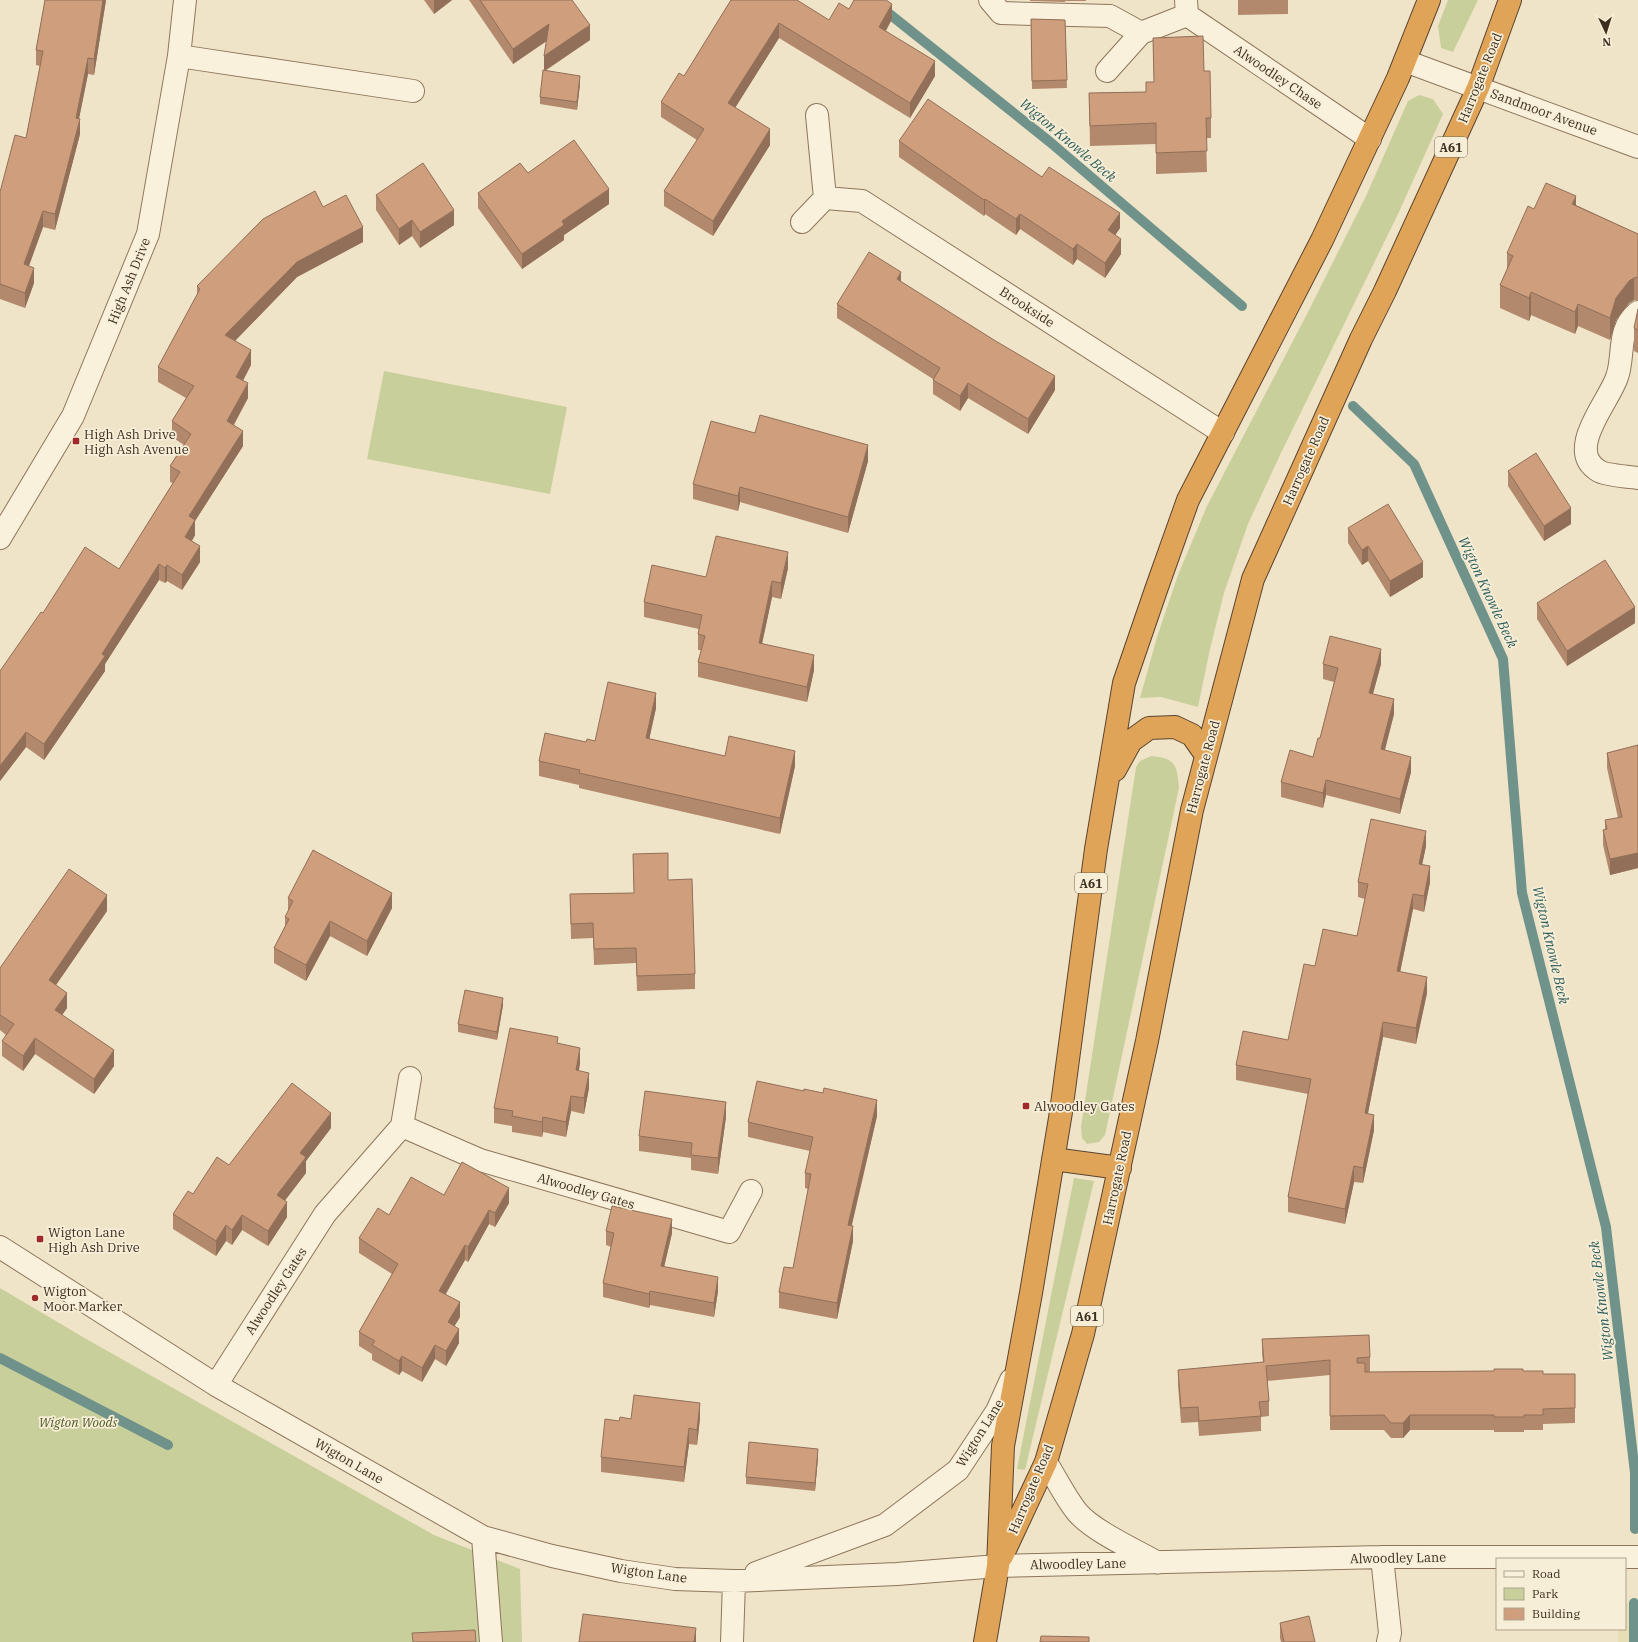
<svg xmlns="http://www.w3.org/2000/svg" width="1638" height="1642" font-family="'IBM Plex Serif',serif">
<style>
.farmland{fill:#e6deb5}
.green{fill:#c9cf9b}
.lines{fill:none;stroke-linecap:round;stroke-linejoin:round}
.stream{stroke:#6f938a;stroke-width:10}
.minor-casing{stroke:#8d765c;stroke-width:24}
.highway-casing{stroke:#5b4430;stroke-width:24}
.minor{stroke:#faf1dc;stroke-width:22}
.highway{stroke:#e0a458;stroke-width:22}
.wall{fill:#b2896c}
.shaded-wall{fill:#916f58}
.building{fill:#cf9f7d;stroke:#916f58}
.poi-dot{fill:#9e2a2b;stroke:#f7eed8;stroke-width:1.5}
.labels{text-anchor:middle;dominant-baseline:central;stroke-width:3.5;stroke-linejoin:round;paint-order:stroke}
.shield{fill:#f7eed8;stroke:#756857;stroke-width:1}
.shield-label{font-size:12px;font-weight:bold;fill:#3d2e20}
.street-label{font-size:13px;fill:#3d2e20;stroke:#f7eed8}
.poi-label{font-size:13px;fill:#3d2e20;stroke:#f7eed8;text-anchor:start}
.park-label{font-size:13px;font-style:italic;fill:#4d5a26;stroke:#f7eed8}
.water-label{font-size:14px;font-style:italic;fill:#2f5d5a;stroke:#f7eed8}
</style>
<rect width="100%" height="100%" fill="#f0e4c8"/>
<path class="farmland" d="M1625,1603H1638V1642H1618V1629H1625Z"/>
<path class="green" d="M1448,0H1478L1453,52L1441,48L1438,26Z
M1419,95L1433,99L1443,114L1399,212L1280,455L1248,524L1224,593L1210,649L1198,707L1161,697L1140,698L1157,637L1178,575L1207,506L1309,310L1366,196L1408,101Z
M384,371L567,407L550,494L367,459Z
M1151,756C1176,758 1177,765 1179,788L1105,1135L1099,1142L1087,1144L1082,1138L1081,1127L1136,767L1140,761Z
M1074,1178L1094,1181L1025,1470L1017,1469Z
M0,1288L88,1340L434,1535L520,1569L522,1642H0Z"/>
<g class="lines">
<path class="stream" d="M872,0L1050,142L1242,306
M1353,406L1414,464L1503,659L1522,893L1606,1227L1635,1473V1529
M0,1358L168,1445
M1634,1642V1603"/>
<g class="minor-casing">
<path id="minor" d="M990,0L1001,13L1110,16L1141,33
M1186,0L1187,15L1370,139
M179,56L413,91
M1405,61L1638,147
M1107,71L1141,33L1187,15
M817,115L825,198
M802,222L825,198L862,201L1223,433
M1638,312C1616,330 1625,355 1617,377C1609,402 1564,450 1599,471C1605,475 1630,477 1638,478
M0,538L73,416L148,234L179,56L185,0
M402,1126L480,1160L729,1232L751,1191
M0,1247L216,1385L483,1537L552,1556L621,1571L675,1579L734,1581L897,1574L998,1566L1382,1557H1638
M216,1385L325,1214L402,1126L410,1078
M1046,1462C1056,1478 1065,1497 1077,1512C1093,1531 1135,1550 1158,1563
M483,1537L491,1642
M1382,1557L1390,1633L1388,1642
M756,1573L885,1525L958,1470L997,1411L1011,1380
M732,1642L734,1581"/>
</g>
<g class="highway-casing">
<path id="highway" d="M1115,770L1131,741L1149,728L1175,727L1192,735L1206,755
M1053,1159L1120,1168
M1002,1556L1046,1462L1083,1334L1147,1041L1192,810L1253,579L1361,339L1385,291L1478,88L1510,0
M985,1642L998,1566L1003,1446L1031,1293L1061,1112L1096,849L1124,683L1157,587L1188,500L1322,240L1398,78L1429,0"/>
</g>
<use href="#minor" class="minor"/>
<use href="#highway" class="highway"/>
</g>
<path class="wall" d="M45,0H106L94,75L88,74L79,119L80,134L55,230L43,227L29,266L34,283L25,308L0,299V192L26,138L40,66L36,65V50Z
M424,0H452L434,14Z
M469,0H572L590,40L545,71L580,84L577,110L540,104V97L544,71L547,41L513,64Z
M731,0L829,20L849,9L892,19L886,31L935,76L910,118L779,38L735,108L770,145L713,236L664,206V191L697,140L661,117V102L684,76Z
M1030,0H1086V1H1065V2L1030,1Z
M1238,0H1288V14L1238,15Z
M1031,19L1065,20L1067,88L1032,89Z
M1153,38L1204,71L1211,118V138H1206L1207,172L1156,174V144L1090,146L1089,93L1146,92V82H1154Z
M899,141L1042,177L1120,228L1115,235L1121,254L1105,278L1077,259L1073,265L1020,229L1016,235L985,214L984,216L899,157Z
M528,173L609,204L564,235V240L522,269L478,208V193Z
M376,195L454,225L420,248L412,236L399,245L376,210Z
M1576,205L1638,234V300H1634L1629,303L1616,320L1610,340L1578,326L1575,334L1531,315L1529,321L1500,308V285L1507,269V253L1534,209Z
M323,207L363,242L297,277L235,341L251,365L243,381L248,398L234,425L243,446L195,521V535L192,541L200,562L182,590L167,581L165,583L159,580L105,664V671L44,760L26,747L0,781V671L43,613L119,569L173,483L170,482V466L184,445L172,437V421L186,398L158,382V367L197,295V286Z
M901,282L1055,390L1028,434L968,398L960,411L933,394V379L837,318V304Z
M1638,309V353L1634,351V328Z
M868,461L848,533L740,502L738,511L693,499V484Z
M1508,471L1571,524L1544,541L1508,486Z
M1348,528L1423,577L1390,597L1368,561L1362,565L1348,543Z
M788,568L781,599L772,597L762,643L814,670L807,702L698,677V662L701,650H698V634L699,629L644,617V602L706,577Z
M1537,603L1635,623L1567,666L1537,619Z
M1323,664H1381L1373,694L1394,714L1385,750L1411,772L1400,814L1326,795L1323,808L1281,797V782L1313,757L1320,738L1334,682L1323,679Z
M656,708L649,739L725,756L795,766L780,834L579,788V785L539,776V761L586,742L595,741Z
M1638,745V868L1610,875L1603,845V830H1605V820L1618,818L1607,768V753Z
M1426,846L1422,865L1430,882L1424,912L1413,909L1400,972L1427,993L1416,1044L1383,1037L1368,1113L1374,1130L1363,1183L1354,1182L1345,1224L1288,1212V1197L1308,1094L1236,1080V1065L1288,1040L1315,966L1357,936L1365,899L1358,897V882Z
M633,854L668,880L695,974V989L637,991L636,963L594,965L593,938L571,939L570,894L634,893Z
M288,898L392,908L367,956L330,936L306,981L274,963V948L285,926V917L288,912Z
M107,911L56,985L67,1008L62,1015L114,1066L94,1094L35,1054L23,1071L2,1056V1041L6,1035L0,1030V968Z
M503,1005L497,1040L458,1032V1024Z
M558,1043L580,1063L579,1071L589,1088L584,1114L571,1111L566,1137L543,1132L542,1137L512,1132V1126L494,1123V1108Z
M877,1116L852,1225L853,1241L837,1319L779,1308V1292L793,1268L808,1189L805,1188V1173L810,1151L748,1137V1122Z
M726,1117L718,1174L691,1170V1158L639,1151V1136Z
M331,1128L306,1161V1173L285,1200L287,1217L268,1246L242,1230L232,1245L226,1241L216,1256L173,1229V1214L193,1194L229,1165Z
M444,1195L509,1203L495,1227L489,1224L468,1262L465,1260L446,1294L460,1317L454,1326L459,1343L446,1366L435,1359L422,1382L402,1371L399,1375L372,1360V1354L359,1346V1332L392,1274L359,1253V1238L389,1215Z
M606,1231L672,1233L664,1267L718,1291L714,1317L650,1305L649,1308L603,1297V1283L611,1247L606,1245Z
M1262,1339L1370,1357V1372L1523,1371L1543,1374H1575V1423L1543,1424V1430H1524V1432H1494V1430H1410L1403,1438H1391L1384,1430H1330V1375L1267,1381L1269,1401V1416L1261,1417V1431L1199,1436L1198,1422L1181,1423L1178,1385V1370L1263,1362L1262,1353Z
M700,1418L697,1445L689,1444L684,1482L601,1472V1457L619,1421L631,1419Z
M818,1457L815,1491L746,1484V1477Z
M1280,1623L1315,1642H1281L1280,1638Z"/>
<path class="shaded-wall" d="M103,0H106L94,75V59Z
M434,0H452L434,14Z
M892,4V19L879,42V27Z
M779,23V38L728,119V103Z
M549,24V39L513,64V49Z
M590,25V40L544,71V56Z
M88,58V74L76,133L80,119V134L55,230V214L76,118Z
M935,61V76L910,118V103Z
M580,76V84L577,110V102Z
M770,129V145L713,236V221Z
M609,189V204L564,235V240L522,269V254L562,221Z
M1576,196V219L1572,204Z
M985,199V214L984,216V200Z
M454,210V225L420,248V232Z
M43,211V227L24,279V264Z
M1120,213V228L1108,246V230Z
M1020,214V229L1016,235V219Z
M412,220V236L399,245V229Z
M363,227V242L297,277L225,351V335L297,262Z
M1121,239V254L1105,278V263Z
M1077,244V259L1073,265V249Z
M34,268V283L25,308V293Z
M901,272V286L897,279Z
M1634,278V300L1629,303L1616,320L1610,340V318L1616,298L1629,281Z
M1531,292V315L1529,321V298Z
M1578,304V326L1575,334V312Z
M251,350V365L236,393V377Z
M1055,376V390L1028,434V419Z
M248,383V398L227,436V421Z
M968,383V398L960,411V396Z
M243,431V446L195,521V535L185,552V537L189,516Z
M868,445V461L848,533V517Z
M740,487V502L738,511V496Z
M1571,508V524L1544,541V526Z
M200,546V562L182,590V575Z
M1368,546V561L1362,565V550Z
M788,552V568L781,599V583Z
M1423,562V577L1390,597V581Z
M159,564V580L105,664V671L44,760V744Z
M167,565V581L165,583V568Z
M772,581V597L759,658V643Z
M1635,607V623L1567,666V651Z
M1381,649V664L1369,708V693Z
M814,655V670L807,702V687Z
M656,693V708L646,754V738Z
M1394,699V714L1381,764V749Z
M26,732V747L0,781V766Z
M795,751V766L780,834V818Z
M1411,757V772L1400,814V799Z
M1326,780V795L1323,808V793Z
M1426,831V846L1419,879V864Z
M1638,853V868L1610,875V859Z
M1430,866V882L1424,912V896Z
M392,893V908L367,956V941Z
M1413,894V909L1397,987V971Z
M107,895V911L49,995V980Z
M330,921V936L306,981V965Z
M1427,977V993L1416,1044V1028Z
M67,993V1008L55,1025V1010Z
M503,998V1005L497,1040V1032Z
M1383,1022V1037L1365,1128V1113Z
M35,1038V1054L23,1071V1056Z
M580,1048V1063L576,1085V1070Z
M114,1050V1066L94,1094V1079Z
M589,1073V1088L584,1114V1098Z
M571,1096V1111L566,1137V1122Z
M877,1100V1116L848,1240V1225Z
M726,1102V1117L718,1174V1158Z
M331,1113V1128L306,1161V1173L277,1211V1195L300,1153Z
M1374,1115V1130L1363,1183V1168Z
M543,1117V1132L542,1137V1122Z
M1354,1166V1182L1345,1224V1209Z
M509,1188V1203L495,1227V1213Z
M287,1202V1217L268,1246V1231Z
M489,1210V1224L468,1262V1247Z
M242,1215V1230L232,1245V1230Z
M672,1219V1233L661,1280V1266Z
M226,1225V1241L216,1256V1241Z
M853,1226V1241L837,1319V1303Z
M465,1245V1260L439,1305V1291Z
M718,1277V1291L714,1317V1303Z
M650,1291V1305L649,1308V1294Z
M460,1302V1317L448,1337V1322Z
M459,1329V1343L446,1366V1351Z
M435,1345V1359L422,1382V1368Z
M402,1356V1371L399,1375V1361Z
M700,1403V1418L697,1445V1430Z
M1410,1415V1430L1403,1438V1423Z
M689,1428V1444L684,1482V1467Z
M818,1449V1457L815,1491V1483Z
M696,1628V1642H694Z"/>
<path class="building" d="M45,0H103L94,59L88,58L76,118L80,119L55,214L43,211L24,264L34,268L25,293L0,284V192L15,135L26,138L43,51L36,50Z
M480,0H572L590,25L544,56L549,24L513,49Z
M731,0H797L829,20L839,3L849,9L854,0H886L892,4L879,27L935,61L910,103L779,23L728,103L770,129L713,221L664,191L704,129L661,102L679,73L684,76Z
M1031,19L1065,20L1067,80L1032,81Z
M1203,36L1204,71H1210L1211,118H1206L1207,151L1156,153V123L1090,126L1089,93L1146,92V82H1154L1153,38Z
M543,70L580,76L577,102L540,97Z
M928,99L1042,177L1049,167L1120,213L1108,230L1121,239L1105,263L1077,244L1073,249L1020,214L1016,219L985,199L984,200L899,141Z
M574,140L609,189L562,221L564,225L522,254L478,193L520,163L528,173Z
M423,163L454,210L420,232L412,220L399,229L376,195Z
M1546,183L1576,196L1572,204L1638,234V277L1634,278L1629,281L1616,298L1610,318L1578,304L1575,312L1531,292L1529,298L1500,285L1513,256L1507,253L1528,206L1534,209Z
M315,191L323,207L346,195L363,227L297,262L225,335L251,350L236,377L248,383L227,421L243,431L189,516L195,520L185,537L200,546L182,575L167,565L165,568L159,564L102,654L105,656L44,744L26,732L0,766V671L41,612L43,613L85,547L119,569L180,472L170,466L191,434L172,421L194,386L158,367L200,289L197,286L263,219Z
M869,252L901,272L897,279L994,340L1055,376L1028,419L968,383L960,396L933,380L940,368L837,304Z
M1638,309V330L1634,328Z
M760,415L868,445L848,517L740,487L738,496L693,484L711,421L755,433Z
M1536,453L1571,508L1544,526L1508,471Z
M1388,504L1423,562L1390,581L1368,546L1362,550L1348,528Z
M716,536L788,552L781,583L772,581L759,643L814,655L807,687L698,662L705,636L698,634L702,615L644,602L652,565L706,577Z
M1605,560L1635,607L1567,651L1537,603Z
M1330,636L1381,649L1369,693L1394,699L1381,749L1411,757L1400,799L1326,780L1323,793L1281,782L1290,750L1313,757L1318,738H1320L1338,668L1323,664Z
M608,682L656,693L646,738L725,756L729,736L795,751L780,818L579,773L580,770L539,761L545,733L586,742L587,739L595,741Z
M1638,745V853L1610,859L1603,830L1607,829L1605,820L1622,817L1607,753Z
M1371,819L1426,831L1419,864L1430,866L1424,896L1413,894L1397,971L1427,977L1416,1028L1383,1022L1365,1113L1374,1115L1363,1168L1354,1166L1345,1209L1288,1197L1311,1079L1236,1065L1243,1031L1288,1040L1304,964L1315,966L1323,929L1357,936L1368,884L1358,882Z
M313,850L392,893L367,941L330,921L306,965L274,948L289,919L285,917L293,901L288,898Z
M668,853V880L692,879L695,974L637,976L636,948L594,949L593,923L571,924L570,894L634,893L633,854Z
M69,869L107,895L49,980L67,993L55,1010L114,1050L94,1079L35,1038L23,1056L2,1041L14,1024L0,1015V968Z
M465,990L503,998L497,1032L458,1024Z
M510,1028L558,1037L557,1043L580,1048L576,1070L589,1073L584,1098L571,1096L566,1122L543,1117L542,1122L512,1116L513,1111L494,1108Z
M757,1081L804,1091V1089L823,1093L824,1088L877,1100L848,1225L853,1226L837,1303L779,1292L784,1267L793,1268L811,1174L805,1173L813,1137L748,1122Z
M292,1083L331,1113L300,1153L306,1157L277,1195L287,1202L268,1231L242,1215L232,1230L226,1225L216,1241L173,1214L188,1191L193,1194L217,1157L229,1165Z
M645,1091L726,1102L718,1158L691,1155L692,1143L639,1136Z
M462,1162L509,1188L495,1213L489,1210L468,1247L465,1245L439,1291L460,1302L448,1322L459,1329L446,1351L435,1345L422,1368L402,1356L399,1361L372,1345L375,1341L359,1332L398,1264L359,1238L378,1208L389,1215L411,1177L444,1195Z
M612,1206L672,1219L661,1266L718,1277L714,1303L650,1291L649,1294L603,1283L614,1233L606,1231Z
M1369,1335L1370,1357L1357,1358V1363H1365V1372L1494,1371V1369H1523V1371H1543V1374H1575V1408L1543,1409V1415H1524V1417H1494V1415H1410L1403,1423H1391L1384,1415L1330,1416V1360L1266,1366L1269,1401L1259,1402L1261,1416L1199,1421L1198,1407L1181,1408L1178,1370L1264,1362L1262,1339Z
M634,1395L700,1403L697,1430L689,1428L684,1467L601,1457L605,1419L619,1421L620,1417L631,1419Z
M749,1442L818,1449L815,1483L746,1477Z
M583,1614L696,1628L694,1642H579Z
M1309,1616L1315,1642H1284L1280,1623Z
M475,1630L476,1642H413L412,1633Z
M1041,1636L1089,1637V1642H1040Z"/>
<g class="poi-dot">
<rect x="72" y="437" width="8" height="8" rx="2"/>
<rect x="1022" y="1102" width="8" height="8" rx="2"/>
<rect x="36" y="1235" width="8" height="8" rx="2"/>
<circle cx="35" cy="1298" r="4"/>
</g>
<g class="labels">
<g class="shield">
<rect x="1435" y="137" width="32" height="20" rx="3"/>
<rect x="1075" y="873" width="32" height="20" rx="3"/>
<rect x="1071" y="1306" width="32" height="20" rx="3"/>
</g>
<g class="shield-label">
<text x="1451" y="147">A61</text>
<text x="1091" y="883">A61</text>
<text x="1087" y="1316">A61</text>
</g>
<g class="street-label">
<text transform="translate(1278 77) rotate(34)">Alwoodley Chase</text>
<text transform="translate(1480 78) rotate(-68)">Harrogate Road</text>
<text transform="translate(1544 112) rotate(20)">Sandmoor Avenue</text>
<text transform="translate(129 281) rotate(-68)">High Ash Drive</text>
<text transform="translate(1027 307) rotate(33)">Brookside</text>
<text transform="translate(1306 461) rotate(-66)">Harrogate Road</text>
<text transform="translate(1203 767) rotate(-75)">Harrogate Road</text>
<text transform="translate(1117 1178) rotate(-78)">Harrogate Road</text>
<text transform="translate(586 1191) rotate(16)">Alwoodley Gates</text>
<text transform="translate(276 1291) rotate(-57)">Alwoodley Gates</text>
<text transform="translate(980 1433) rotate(-58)">Wigton Lane</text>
<text transform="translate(349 1461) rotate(30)">Wigton Lane</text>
<text transform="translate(1031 1489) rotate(-67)">Harrogate Road</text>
<text transform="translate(1398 1558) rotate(-1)">Alwoodley Lane</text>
<text transform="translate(1078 1564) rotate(-1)">Alwoodley Lane</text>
<text transform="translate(649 1573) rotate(8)">Wigton Lane</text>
</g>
<g class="poi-label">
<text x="84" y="434">High Ash Drive<tspan x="84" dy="15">High Ash Avenue</tspan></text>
<text x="1034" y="1106">Alwoodley Gates</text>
<text x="48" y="1232">Wigton Lane<tspan x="48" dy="15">High Ash Drive</tspan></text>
<text x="43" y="1291">Wigton<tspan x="43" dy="15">Moor Marker</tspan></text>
</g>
<g class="park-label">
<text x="78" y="1422">Wigton Woods</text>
</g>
<g class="water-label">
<text transform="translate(1068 140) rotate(40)">Wigton Knowle Beck</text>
<text transform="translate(1488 592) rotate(65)">Wigton Knowle Beck</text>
<text transform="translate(1551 945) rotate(77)">Wigton Knowle Beck</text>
<text transform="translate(1601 1301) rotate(-97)">Wigton Knowle Beck</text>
</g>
</g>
<rect x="1496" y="1558" width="130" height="72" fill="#f7eed8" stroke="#ada18e"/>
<rect x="1504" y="1571" width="20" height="6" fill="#faf1dc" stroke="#ada18e"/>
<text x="1532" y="1578" font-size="12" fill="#3d2e20">Road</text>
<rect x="1504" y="1588" width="20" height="12" fill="#c9cf9b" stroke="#ada18e"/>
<text x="1532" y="1598" font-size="12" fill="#3d2e20">Park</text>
<rect x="1504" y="1608" width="20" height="12" fill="#cf9f7d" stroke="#ada18e"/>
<text x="1532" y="1618" font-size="12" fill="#3d2e20">Building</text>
<g transform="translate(1606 32) rotate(176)" stroke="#f7eed8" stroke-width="3" paint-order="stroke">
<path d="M0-3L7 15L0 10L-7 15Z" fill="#3d2e20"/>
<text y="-6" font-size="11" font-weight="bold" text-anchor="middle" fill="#3d2e20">N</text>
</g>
</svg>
